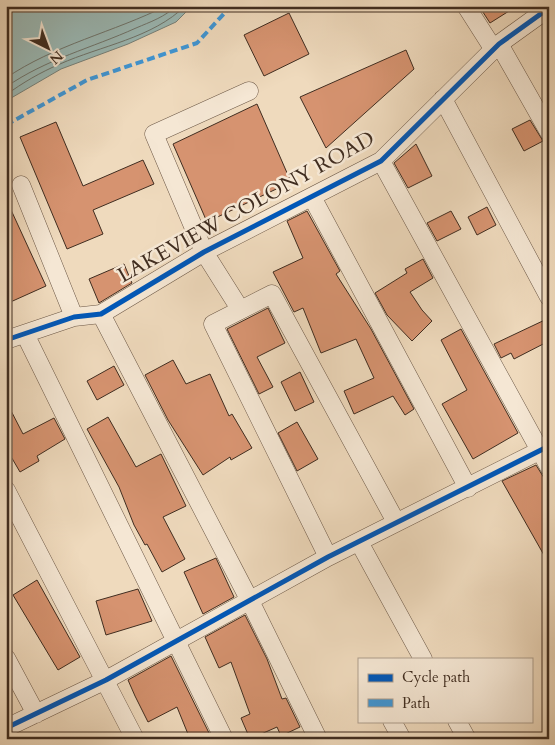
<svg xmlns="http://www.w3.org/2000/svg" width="555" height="745" font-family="Cardo,serif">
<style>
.water{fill:#9bbab7;stroke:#77827b}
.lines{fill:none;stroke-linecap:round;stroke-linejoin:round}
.shore{stroke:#6e746c;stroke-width:1}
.building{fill:#d69370;stroke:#402d20}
.street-casing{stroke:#6c5847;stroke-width:19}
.street{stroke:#f5e7d4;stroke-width:18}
.quiet{stroke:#3f96d5;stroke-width:4;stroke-dasharray:8 4;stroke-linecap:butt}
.cycleway-casing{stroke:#f5e7d4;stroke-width:8}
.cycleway{stroke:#0057b8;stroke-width:5}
.labels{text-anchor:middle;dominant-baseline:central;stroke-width:5;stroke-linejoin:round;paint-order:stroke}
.street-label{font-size:21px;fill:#402d20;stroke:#f5e7d4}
</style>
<rect width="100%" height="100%" fill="#efdabd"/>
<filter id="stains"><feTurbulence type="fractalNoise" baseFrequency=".004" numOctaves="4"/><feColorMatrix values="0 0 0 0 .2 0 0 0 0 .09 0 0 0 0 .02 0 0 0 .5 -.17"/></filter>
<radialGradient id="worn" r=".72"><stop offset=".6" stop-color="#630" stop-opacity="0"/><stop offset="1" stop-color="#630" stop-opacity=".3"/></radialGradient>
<path class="water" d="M6,6H192L176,22L128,44L61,69L6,101Z"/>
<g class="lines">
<path class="shore" d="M6,78C54,45 114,32 166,6
M6,87C46,59 92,48 136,28C150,22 165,17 176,6
M6,95C22,83 41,72 60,64C100,46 153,38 185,6"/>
</g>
<path class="building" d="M479,6H517L490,23Z
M289,13L309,54L264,76L244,35Z
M406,50L414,69L326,148L300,97Z
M257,104L291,182L207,222L173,144Z
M530,120L543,141L524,151L512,129Z
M56,122L83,186L143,160L154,184L93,210L103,234L67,249L20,137Z
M416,144L432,176L408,188L394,163Z
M6,199L46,286L6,304Z
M487,207L496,225L477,235L468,217Z
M307,211L340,271L336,274L371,329L414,409L405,415L393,396L354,414L344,391L374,378L356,339L321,353L303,308L294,312L273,272L303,258L287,221Z
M451,211L461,229L437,241L427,223Z
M423,259L433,278L410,292L422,310L432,321L412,341L387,315L375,293L407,273L405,269Z
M124,264L132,283L99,303L89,279Z
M268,308L285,343L257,357L273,387L259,394L227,329Z
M549,318V341L514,359L511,353L501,358L494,344Z
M461,329L518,433L473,459L442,404L467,390L441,340Z
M173,360L186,384L210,374L229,416L232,414L252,448L231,460L230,457L203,475L168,420L145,375Z
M114,366L124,385L97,400L87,381Z
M300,372L314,402L295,411L281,382Z
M6,401L23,434L54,418L65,439L37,456L39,461L20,472L6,448Z
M108,417L136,467L161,454L186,506L163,517L185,559L162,572L147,544L145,545L134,525L119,487L87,429Z
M297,422L318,459L297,471L278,433Z
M536,465L549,486V564L502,481Z
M216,558L234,597L203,614L184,572Z
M37,580L80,657L58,670L13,595Z
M138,589L152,621L106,635L96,601Z
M245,615L267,659L282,699L286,698L300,727L281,736L277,727L250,739L241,718L250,714L231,662L219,668L205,637Z
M171,656L212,739H190L177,707L148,722L135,696L128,680Z"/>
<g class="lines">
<g class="street-casing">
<path id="street" d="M466,6L494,50
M499,44L549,132
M443,99L549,297
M381,161L549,467
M21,185L74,317
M312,197L468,488
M240,309L204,252L154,134L249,91
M101,314L249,599L318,739
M25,334L224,739
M6,340L74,317L101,314L204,252L381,161L499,44L549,8
M6,490L135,739
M359,542L423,659
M328,557L213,324L272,294L396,522
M6,658L36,714
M392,721L402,739
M457,721L467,739
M6,728L106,680L328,557L549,446"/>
</g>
<use href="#street" class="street"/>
<path class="quiet" d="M6,125L87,80L197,43L231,6"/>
<g class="cycleway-casing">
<path id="cycleway" d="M6,340L74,317L101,314L204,252L381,161L499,44L549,8
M6,728L106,680L328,557L549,446"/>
</g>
<use href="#cycleway" class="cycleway"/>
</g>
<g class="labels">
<g class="street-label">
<text transform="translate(246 207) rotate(-29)">LAKEVIEW COLONY ROAD</text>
</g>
</g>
<rect width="555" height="745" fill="none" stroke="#efdabd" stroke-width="25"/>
<rect x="8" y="8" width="540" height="730" fill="none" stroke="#402d20" stroke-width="2.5"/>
<rect x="12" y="12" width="530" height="720" fill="none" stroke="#402d20"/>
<rect x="358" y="658" width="175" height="65" fill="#f5e7d4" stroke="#ad9d8c"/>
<rect x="368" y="674" width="25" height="8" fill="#0057b8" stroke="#ad9d8c"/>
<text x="402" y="682" font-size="15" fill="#402d20">Cycle path</text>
<rect x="368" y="699" width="25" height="8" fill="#3f96d5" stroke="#ad9d8c"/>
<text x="402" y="708" font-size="15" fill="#402d20">Path</text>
<g transform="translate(48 48) rotate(138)" stroke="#f5e7d4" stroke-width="4" paint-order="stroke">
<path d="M0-4L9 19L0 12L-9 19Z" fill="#402d20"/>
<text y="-8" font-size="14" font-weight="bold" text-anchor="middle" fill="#402d20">N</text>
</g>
<rect width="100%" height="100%" filter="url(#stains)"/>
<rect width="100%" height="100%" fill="url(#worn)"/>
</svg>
